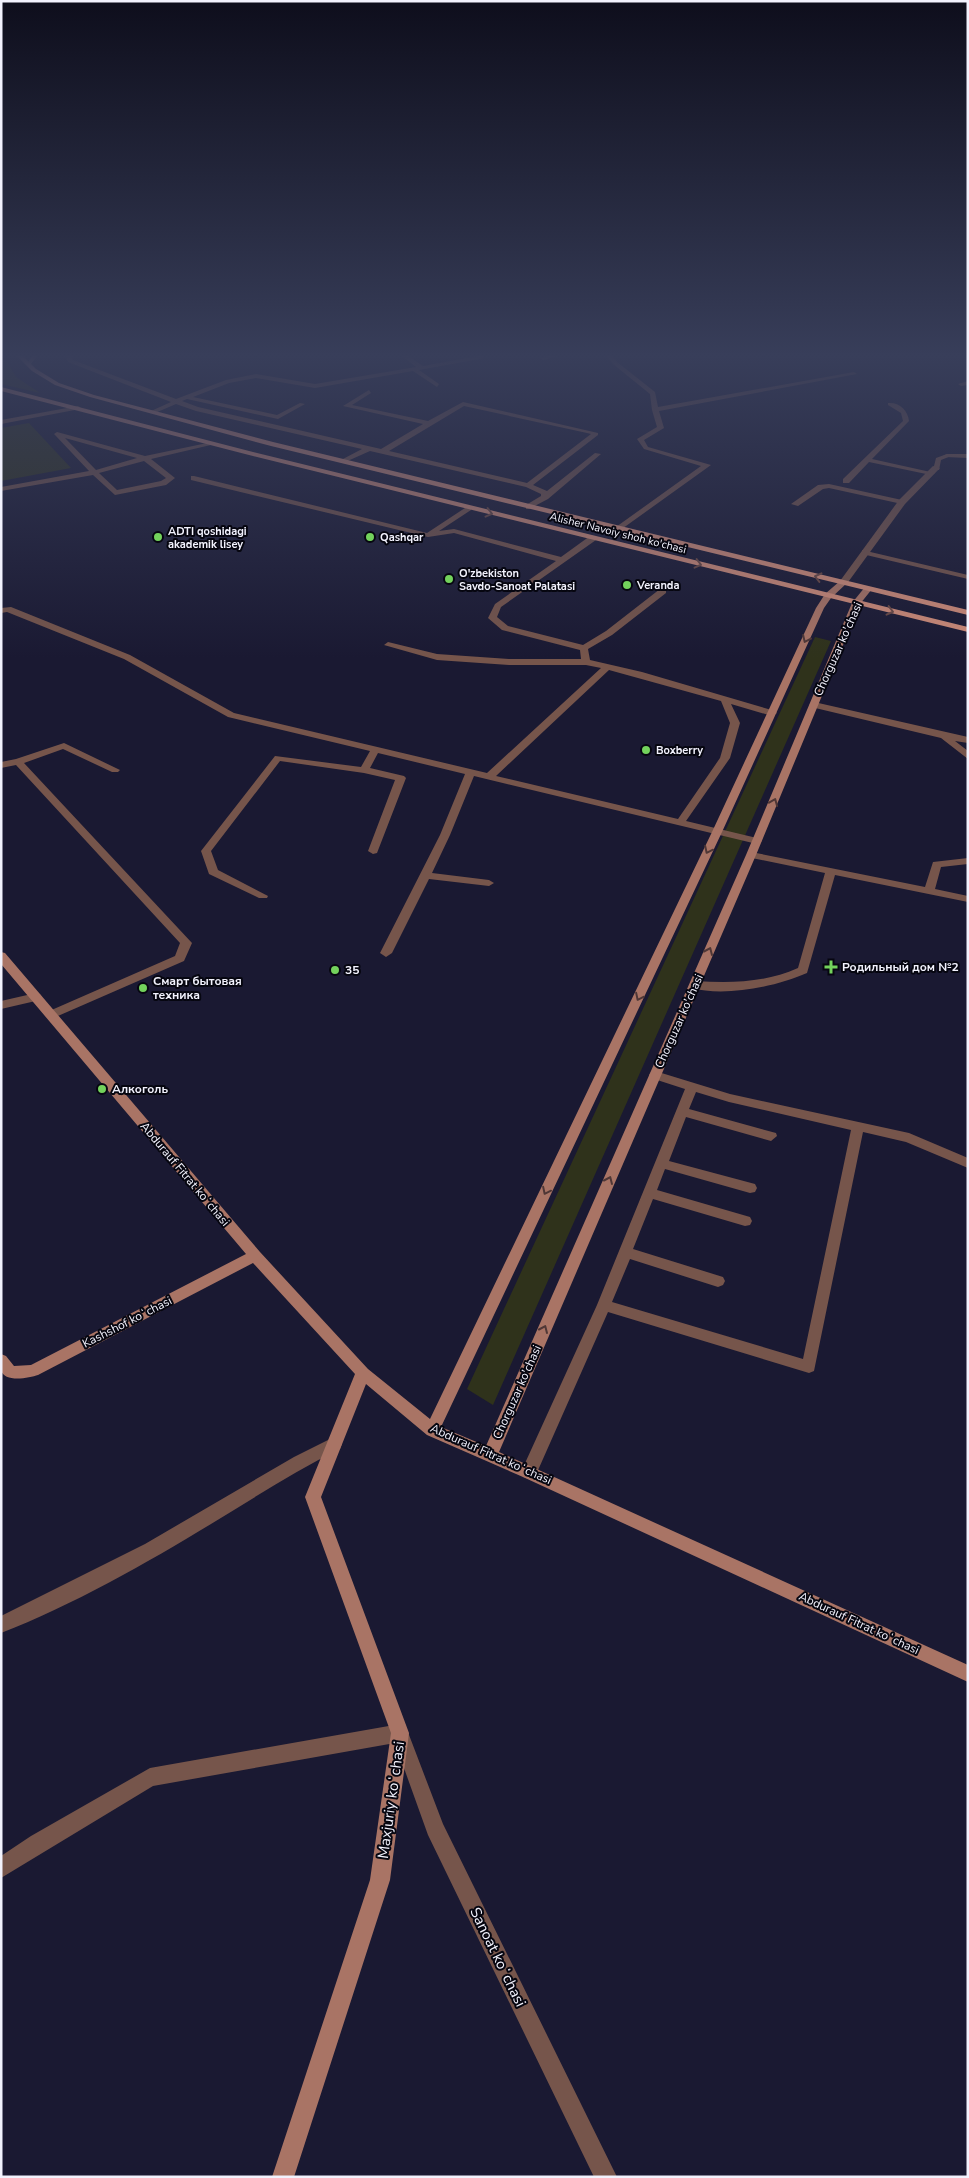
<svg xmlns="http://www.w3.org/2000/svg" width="969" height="2178" font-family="'Nunito Sans',sans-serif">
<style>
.green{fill:#2f321b}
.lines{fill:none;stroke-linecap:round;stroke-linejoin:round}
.lane{fill:#76554b;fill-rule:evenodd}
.street{fill:#76554b;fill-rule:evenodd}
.secondary{fill:#a97465;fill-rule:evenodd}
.primary{fill:#d08c78;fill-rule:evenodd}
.oneway{stroke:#6b4944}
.oneway2{stroke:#4f3736}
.poi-dot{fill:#73d25c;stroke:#060610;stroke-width:2}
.labels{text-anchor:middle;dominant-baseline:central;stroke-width:4;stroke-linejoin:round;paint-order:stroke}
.far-poi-label{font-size:11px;font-weight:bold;fill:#f2f2fd;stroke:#060610;text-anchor:start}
.far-street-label{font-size:11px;fill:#f2f2fd;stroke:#060610}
.street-label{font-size:12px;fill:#f2f2fd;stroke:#060610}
.poi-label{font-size:12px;font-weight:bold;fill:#f2f2fd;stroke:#060610;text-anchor:start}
.near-street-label{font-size:15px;fill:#f2f2fd;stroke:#060610}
</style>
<rect width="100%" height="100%" fill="#1a1932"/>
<path class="green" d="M6,359L16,377L40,393L1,384V361Z
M29,423L71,468L1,481V428Z
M815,637L831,641L493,1405L467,1389Z"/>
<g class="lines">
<path class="lane" d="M65,353H71L73,360L176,399L226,380L256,374L315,384L416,367L402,356L404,353L423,366L483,355L485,358L419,370L439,384L437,387L413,371L315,388L256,378L229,383L193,397L277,415L300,403L305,404L278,419L187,399L182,401L198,407L381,449L423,424L343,406L369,390L371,393L352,405L428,421L463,402L598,433V435L533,485L547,491L595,453L601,454L548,499L529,509H526V505L541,496V494L526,487L370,451L343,463L339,461L341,460L362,449L196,411L176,404L155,413H151V411L171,402L68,362ZM464,406L587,433L591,434L527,483L389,451Z
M558,353H569L543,360L540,358Z
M604,353H610L617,362L655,392L658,407L854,372L857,374L659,411L664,428L644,440L648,447L711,465L619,531L615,529L616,527L701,466L644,449L637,439L657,427L652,410L650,394L613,364Z
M968,381V385L961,386L958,384Z
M888,403C899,402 908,410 909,421L872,459L935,473L931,475L869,462L849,483H843V479L903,421L901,413L888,405Z
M78,406L81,408L80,409L1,424V420Z
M57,432L145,456L212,442L215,444L151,459L175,478L166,485L115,495L93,475L1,491V487L89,471L55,435L54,434ZM65,438L137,458L96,470ZM144,461L166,478L161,481L117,490L99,473Z
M947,454L951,456L941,460L939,470H933L936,458Z
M194,476L427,533L468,506L472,508L471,510L439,531L454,529L561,557L590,536H596V540L501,607L497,617L508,626L583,645L606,631L660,589H666V593L612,635L588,649L590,660L642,672L775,711L777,713L772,716L731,704L740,723L730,758L686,821L761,839L762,841L757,844L474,776L450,835L432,873L489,880L494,883L489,886L429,879L392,953L386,957L380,953L440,835L465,774L378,753L370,768L404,776L406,778L377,853L373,854L368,851L395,780L364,773L280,761L211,851L218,870L268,896L267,898H259L209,874L201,851L275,756L361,767L370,751L228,717L124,659L7,612L1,613V608L11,607L130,655L234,713L487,773L601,668L586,665H509L437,660L384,645L388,642L437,654L509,659H581L580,650L502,630L488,618L495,604L556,561L454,533L428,537L191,480V476ZM609,670L721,701L730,723L720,758L678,819L496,776Z
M829,484L902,500L906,502L902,504L829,488L823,489L798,506L791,504L818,485Z
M862,550L968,575V579L862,554Z
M814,702L968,737V743L955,741L968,751V759L941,738L811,707L809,705Z
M64,743L120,770L118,772H112L63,749L24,763L192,943L184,961L51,1019L45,1015L47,1012L175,956L180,943L16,765L1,768V762L16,759Z
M751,852L925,887L933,862L968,858V864L941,867L935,889L968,896V902L835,875L807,973C775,987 725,997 691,988L689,985L695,981C731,983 764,983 798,968L825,873L747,857V853Z
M655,1071L730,1094L909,1133L968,1158V1168L906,1142L863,1132L814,1371L809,1373L608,1312L535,1477L529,1479L523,1477L521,1472L597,1305L685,1089L651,1078L649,1075L651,1072ZM696,1092L729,1102L851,1130L803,1359L612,1302L630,1259L718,1287L723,1285L725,1281L723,1277L633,1249L653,1199L745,1226L750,1225L752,1221L750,1217L657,1190L665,1169L750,1193L755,1192L757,1188L755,1184L669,1161L686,1117L771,1141L777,1136L776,1133L689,1109Z
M334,1437L340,1439L342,1444L340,1449C295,1471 254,1498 211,1524C147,1563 71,1606 1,1633V1616L145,1544L294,1457Z"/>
<path class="street" d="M947,454H968V458L945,457L943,456Z
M933,466L940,468L905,504L846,585H840V581L899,500Z
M36,993L40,994L42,997L40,1000L1,1009V1001Z
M400,1724L406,1727L443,1824L617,2177H594L428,1835L395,1743L153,1786L1,1878V1856L31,1836L150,1768Z"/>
<path class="secondary" d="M34,353H40L30,365H26Z
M840,581L847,583L831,598L824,608L722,832L441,1427L486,1446L746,855L852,603L865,587H871L872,589L860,604L756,855L499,1452L968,1665V1682L523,1477L427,1435L366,1384L321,1497L409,1733L390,1880L294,2177H272L370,1880L391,1733L305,1497L355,1374L253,1263L38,1375C29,1378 4,1383 1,1370C0,1366 1,1359 1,1354L6,1356L14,1366L31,1365L246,1254L1,964V952L5,953L260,1252L368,1369L430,1419L712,832L816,608L825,594Z"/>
<path class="primary" d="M14,353H20L36,369L59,383L94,395L273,442L968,610V615L271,446L90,397L55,385L32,371Z
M1,387L253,452L968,627V632L249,455L1,391Z"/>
</g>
<defs><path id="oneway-chevron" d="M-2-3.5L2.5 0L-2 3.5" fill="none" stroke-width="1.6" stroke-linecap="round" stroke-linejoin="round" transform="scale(1.25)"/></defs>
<g class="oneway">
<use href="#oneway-chevron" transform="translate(489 513) rotate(14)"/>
<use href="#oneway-chevron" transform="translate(698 564) rotate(14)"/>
<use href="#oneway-chevron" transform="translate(818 577) rotate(-166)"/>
<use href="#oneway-chevron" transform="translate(890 611) rotate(14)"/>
</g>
<g class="oneway2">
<use href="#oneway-chevron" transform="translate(806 639) rotate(115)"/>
<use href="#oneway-chevron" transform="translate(774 802) rotate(-68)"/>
<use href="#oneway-chevron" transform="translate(708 850) rotate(116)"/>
<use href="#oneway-chevron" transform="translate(709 951) rotate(-66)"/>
<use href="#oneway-chevron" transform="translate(639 997) rotate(116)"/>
<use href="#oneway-chevron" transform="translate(609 1180) rotate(-66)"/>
<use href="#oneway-chevron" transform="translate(546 1191) rotate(116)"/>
<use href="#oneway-chevron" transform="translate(544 1329) rotate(-66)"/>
</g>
<linearGradient id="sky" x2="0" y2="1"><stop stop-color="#0e0e1c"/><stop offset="0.54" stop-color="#383e5a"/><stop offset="1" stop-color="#383e5a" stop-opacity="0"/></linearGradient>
<rect width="969" height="658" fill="url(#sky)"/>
<g class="poi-dot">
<circle cx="158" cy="537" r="5"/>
<circle cx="370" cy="537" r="5"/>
<circle cx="449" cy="579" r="5"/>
<circle cx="627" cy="585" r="5"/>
<circle cx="646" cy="750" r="5"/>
<path d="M828.5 959.5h5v5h5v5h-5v5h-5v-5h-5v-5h5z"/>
<circle cx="335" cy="970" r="5"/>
<circle cx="143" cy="988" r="5"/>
<circle cx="102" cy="1089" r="5"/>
</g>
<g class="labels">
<g class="far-poi-label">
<text x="168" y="531">ADTI qoshidagi<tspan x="168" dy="13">akademik lisey</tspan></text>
<text x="380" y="537">Qashqar</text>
<text x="459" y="573">O'zbekiston<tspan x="459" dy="13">Savdo-Sanoat Palatasi</tspan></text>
<text x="637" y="585">Veranda</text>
<text x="656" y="750">Boxberry</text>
</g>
<g class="far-street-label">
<text transform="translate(618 533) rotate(14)">Alisher Navoiy shoh ko'chasi</text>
</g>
<g class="street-label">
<text transform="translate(838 649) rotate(-66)">Chorguzar ko'chasi</text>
<text transform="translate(679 1021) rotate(-66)">Chorguzar ko'chasi</text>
<text transform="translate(185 1174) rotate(50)">Abdurauf Fitrat koʻchasi</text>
<text transform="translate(127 1322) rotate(-27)">Kashshof koʻchasi</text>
<text transform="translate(517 1392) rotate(-66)">Chorguzar ko'chasi</text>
<text transform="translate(491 1454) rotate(24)">Abdurauf Fitrat koʻchasi</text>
<text transform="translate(859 1623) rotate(25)">Abdurauf Fitrat koʻchasi</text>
</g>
<g class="poi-label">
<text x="842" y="967">Родильный дом №2</text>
<text x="345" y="970">35</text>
<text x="153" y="981">Смарт бытовая<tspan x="153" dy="14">техника</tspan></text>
<text x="112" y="1089">Алкоголь</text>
</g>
<g class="near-street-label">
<text transform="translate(391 1800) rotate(-82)">Maxjuriy koʻchasi</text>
<text transform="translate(498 1957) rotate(64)">Sanoat koʻchasi</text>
</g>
</g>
<rect width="969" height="2178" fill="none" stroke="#f2f2fd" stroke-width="5"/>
</svg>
